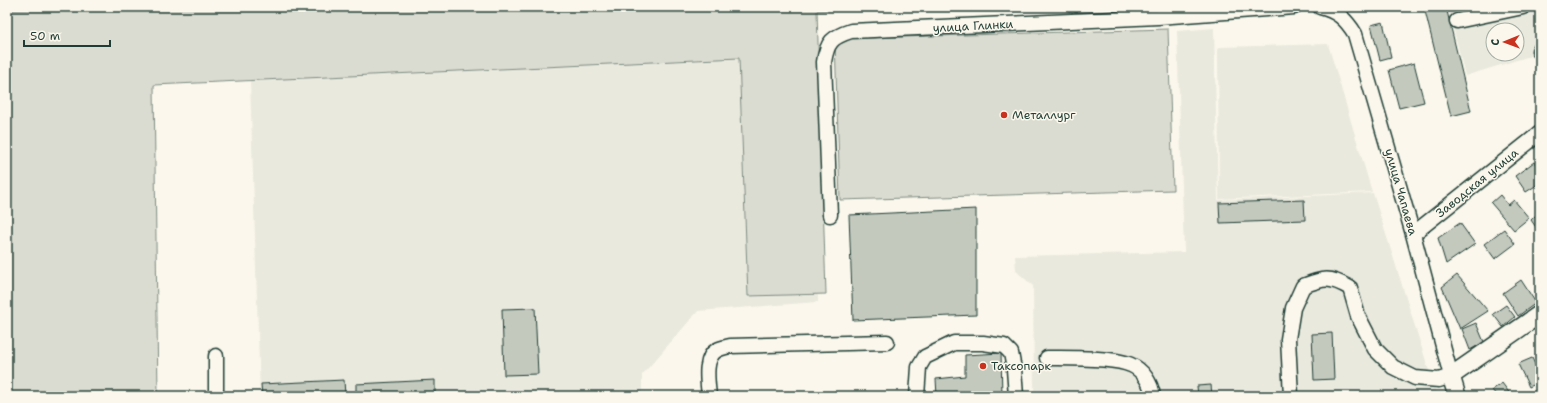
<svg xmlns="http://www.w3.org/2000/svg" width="1547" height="403" font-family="'Shantell Sans',sans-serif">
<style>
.built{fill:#eae9de;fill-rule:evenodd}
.green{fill:#dbdcd1;stroke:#7d8c82}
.building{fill:#c4c9be;stroke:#1f3d34}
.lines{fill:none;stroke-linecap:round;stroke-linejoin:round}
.minor-casing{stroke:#1f3d34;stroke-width:17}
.major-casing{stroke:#1f3d34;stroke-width:20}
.minor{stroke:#fbf7ec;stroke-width:14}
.major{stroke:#fbf7ec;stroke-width:17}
.poi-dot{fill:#c8321e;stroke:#fbf7ec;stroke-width:1.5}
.labels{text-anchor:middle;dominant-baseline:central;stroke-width:3;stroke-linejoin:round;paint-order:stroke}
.street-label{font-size:12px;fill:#1f3d34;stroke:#fbf7ec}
.poi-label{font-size:12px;fill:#1f3d34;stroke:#fbf7ec;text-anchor:start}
</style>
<rect width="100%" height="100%" fill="#fbf7ec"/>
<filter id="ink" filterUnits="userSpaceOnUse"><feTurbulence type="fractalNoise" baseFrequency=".025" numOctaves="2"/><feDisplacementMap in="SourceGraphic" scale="8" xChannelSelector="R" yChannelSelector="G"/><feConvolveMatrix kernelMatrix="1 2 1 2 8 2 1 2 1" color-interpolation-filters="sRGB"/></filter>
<g filter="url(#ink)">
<path class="built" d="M1448,7H1540V53L1465,76ZM1493,30H1517V54H1493Z
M808,19L818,302L698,311L642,375V396H260L249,50Z
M1214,28L1218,200L1373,193L1437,396H1034L1033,286L1016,271L1015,256L1184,252L1177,31Z
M1328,44L1372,192L1219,199L1218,47Z"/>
<path class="green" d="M156,7H894L817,11L826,294L748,296L739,58L154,85L158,396H7V10Z
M1168,29L1173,190L840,200L835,39Z"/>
<path class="building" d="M1424,7H1446L1471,111L1451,116Z
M1383,22L1391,57L1380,60L1371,25Z
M1414,63L1424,102L1399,108L1389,70Z
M1534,162L1540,170V183L1526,192L1515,176Z
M1500,195L1508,205L1514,200L1529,218L1514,230L1491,203Z
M1304,200L1305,220L1220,223L1219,203Z
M976,209V315L853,320L849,215Z
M1540,211V233L1531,220Z
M1460,223L1475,244L1446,264L1438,238Z
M1504,229L1515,244L1495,259L1484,244Z
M1457,275L1488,311L1460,329L1442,287Z
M1521,280L1536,303L1518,316L1503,293Z
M1506,305L1515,317L1503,327L1493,314Z
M535,308L538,374L504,375L502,309Z
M1476,323L1484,342L1470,350L1462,329Z
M1332,333L1334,379L1314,380L1312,334Z
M1001,353L1002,396H937L936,379L965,376V355Z
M1532,358L1540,375V382L1529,387L1518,364Z
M344,380L345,396H262L261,384Z
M435,380V396H356V384Z
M1502,383L1511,395L1509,396H1497L1492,390Z
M1211,385L1212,396H1198L1197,386Z"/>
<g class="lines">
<g class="minor-casing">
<path id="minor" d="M1457,21L1523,7
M1539,51H1540
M830,215L824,62C827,42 832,37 851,31L1158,17L1294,7
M1413,234L1540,133
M1047,358C1067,358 1113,357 1131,365C1143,370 1151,383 1153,396
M216,396V356
M709,396C708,383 703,358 717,350C721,348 726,347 730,346L887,342
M917,396L919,367L925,357L954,343H983L1004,346L1011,353L1014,369L1016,396
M1291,396L1288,339L1293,308L1303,286C1324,278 1329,276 1350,288L1358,316L1375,349L1393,367L1415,378L1439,380L1451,376L1413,234L1355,34C1346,19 1337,11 1320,7"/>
</g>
<g class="major-casing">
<path id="major" d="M1457,396L1451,376L1540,314"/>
</g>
<use href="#minor" class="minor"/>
<use href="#major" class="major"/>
</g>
</g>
<g class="poi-dot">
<circle cx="1004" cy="115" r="4"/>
<circle cx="983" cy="366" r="4"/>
</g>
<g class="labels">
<g class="street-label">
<text transform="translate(973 26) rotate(-3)">улица Глинки</text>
<text transform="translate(1477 183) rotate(-39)">Заводская улица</text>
<text transform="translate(1401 192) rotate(74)">улица Чапаева</text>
</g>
<g class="poi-label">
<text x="1012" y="115">Металлург</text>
<text x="991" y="366">Таксопарк</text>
</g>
</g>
<rect width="1547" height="403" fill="none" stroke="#fbf7ec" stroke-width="24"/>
<rect x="12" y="12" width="1523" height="379" fill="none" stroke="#1f3d34" stroke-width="1.5" filter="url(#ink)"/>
<g transform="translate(1505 42) rotate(269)"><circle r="19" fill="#fbf7ec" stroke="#a3ada2"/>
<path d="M0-3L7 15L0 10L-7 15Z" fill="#c8321e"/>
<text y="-6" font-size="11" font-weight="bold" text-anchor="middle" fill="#1f3d34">С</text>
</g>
<path d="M24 40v6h86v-6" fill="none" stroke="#1f3d34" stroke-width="2"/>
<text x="30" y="40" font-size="12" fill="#1f3d34" stroke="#fbf7ec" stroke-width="3" paint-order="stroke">50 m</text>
</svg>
